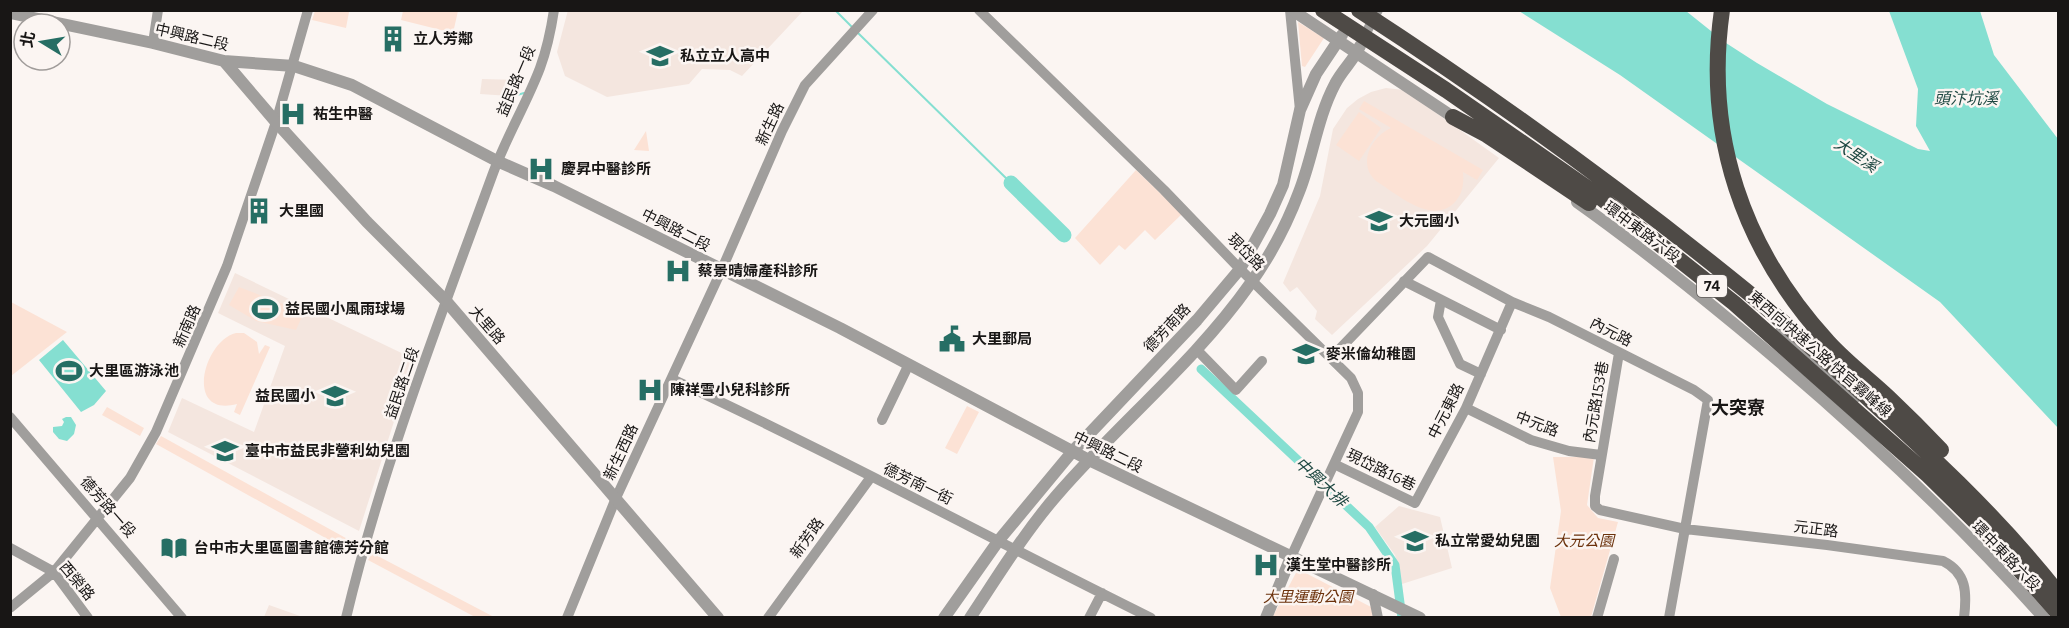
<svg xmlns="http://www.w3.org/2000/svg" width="2069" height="628" font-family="Bitter,'Noto Sans TC',serif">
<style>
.built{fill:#f4e6df}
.green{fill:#fce2d5}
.water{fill:#85dfd1}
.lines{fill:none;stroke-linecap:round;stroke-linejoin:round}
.stream{stroke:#85dfd1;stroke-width:2}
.canal{stroke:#85dfd1;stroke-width:9}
.river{stroke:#85dfd1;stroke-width:15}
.minor{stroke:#a09e9c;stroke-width:10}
.tertiary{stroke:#a09e9c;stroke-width:12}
.trunk{stroke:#4e4a46;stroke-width:16}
.labels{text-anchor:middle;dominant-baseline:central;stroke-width:5;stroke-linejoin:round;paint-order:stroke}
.shield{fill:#fbf5f2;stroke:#5c5957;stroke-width:1.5}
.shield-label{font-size:14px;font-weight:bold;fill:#181615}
.street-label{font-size:15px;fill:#181615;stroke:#fbf5f2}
.poi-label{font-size:15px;font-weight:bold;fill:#181615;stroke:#fbf5f2;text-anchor:start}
.park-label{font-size:15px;font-style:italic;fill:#6b310b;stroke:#fbf5f2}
.water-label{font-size:16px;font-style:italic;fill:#1d4741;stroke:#fbf5f2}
.quarter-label{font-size:18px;font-weight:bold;fill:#181615;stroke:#fbf5f2}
</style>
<rect width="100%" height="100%" fill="#fbf5f2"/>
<path class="built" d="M568,10H803V11L742,76L730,70L702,69L689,84L607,97L565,76L557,52Z
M482,79L519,80L512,96L480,94Z
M1386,88L1404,90L1499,158L1427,246L1332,335L1315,319L1317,311L1297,287L1290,292L1283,283L1320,196L1333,129L1347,108L1358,99L1371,92Z
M235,273L414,359L359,531L168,432L182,398L254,432L285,346L218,313Z
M1399,506L1440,517L1452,568L1402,584L1395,555L1375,527Z
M269,605L300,616V617H264Z"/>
<path class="green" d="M342,11L349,12L346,28L312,20L315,11Z
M403,11H458L453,33L401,20Z
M1298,22L1324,38L1305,67L1302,66Z
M1364,101L1483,170L1477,180L1463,172C1464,183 1463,193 1455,202C1432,226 1397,194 1376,181C1357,164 1371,137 1391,128L1359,109Z
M1359,112L1381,128L1359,161L1336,145Z
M646,131L649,151L634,150Z
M1136,170L1182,214L1155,240L1145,230L1125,250L1119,245L1100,265L1075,238Z
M239,287L304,312L296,330L256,321L229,305Z
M11,302L67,332L11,376Z
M236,333H244L257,342L259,354L265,345L270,347L240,415L234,412L237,404C184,418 203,341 236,333Z
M967,406L979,412L957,454L945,448Z
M107,407L144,428L140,436L102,415Z
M161,436L353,542L349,551L156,444Z
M1553,457H1594L1587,505L1598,518L1618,522L1591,617H1561L1550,588L1561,511Z
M372,553L494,617H475L368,560Z
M1298,569L1371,607L1373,618H1272Z"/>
<path class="water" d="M1519,11H1686L1726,43L1757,63L1827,104L1918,149L1930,151L1916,126L1918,89L1889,11H1980L1994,55L2058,139V428L1940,302L1620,75Z
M63,340L106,391L94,405L81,412L39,360Z
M66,417H71L76,425L74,434L67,441L59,439L53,432V427L62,426L64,422L62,419Z"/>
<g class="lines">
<path class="stream" d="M835,10L853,28
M857,32L1011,183
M510,97L524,93"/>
<path class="canal" d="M1201,369L1369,527L1395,565L1402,618"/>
<path class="river" d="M1011,183L1064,235"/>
<path class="minor" d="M979,10L1164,190L1240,269L1351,378L1358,393V412L1291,557
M1290,10L1300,110
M1366,33L1378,10
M153,43L158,10
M1404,281L1501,330
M1441,300L1438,317L1460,364L1481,374
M1197,350L1236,390L1262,361
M1619,353L1595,496V506L1600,510L1685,529L1827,545L1943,561C1967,573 1967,593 1964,618
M1331,358L1428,257L1512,302L1549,317L1694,390L1708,400L1669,618
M672,379C834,454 991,539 1151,618
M1466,408L1531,440L1569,451L1601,455
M10,417L182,618
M882,420L909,364
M1334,464L1415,503L1466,408L1512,302
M10,548L54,572L88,618
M1373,594L1378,618
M10,608L54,572L130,478L156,432L227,266L276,122L308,10
M346,618C382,467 439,321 492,176C505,139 526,105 540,68C547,49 551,30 554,10
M567,618L616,498L722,269L782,131L805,85L873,10
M768,618L871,477
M1089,618L1102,593
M1597,618L1614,559"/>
<path class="tertiary" d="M1292,10L1459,121
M10,13L153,43L224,61L294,66L352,85L497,161L554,186L840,328L1089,460L1420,618
M224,61L276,122L367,222L446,301L718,618
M1577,202C1632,241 1686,284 1738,327C1847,417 1950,512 2044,618
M1780,333L1855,397
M944,618L999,540L1072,452L1197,320L1240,269L1270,214L1283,185L1300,110L1316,74L1342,35
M970,618C998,576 1024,533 1057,495C1119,423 1195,362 1250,284C1270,256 1287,224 1299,192C1313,157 1317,118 1335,84C1342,70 1354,60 1360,46
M1266,618L1291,557"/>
<path class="trunk" d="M1323,10L1446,90L1596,194L1734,303L1928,475L1985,531L2058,613
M1359,10C1493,97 1622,190 1745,290C1781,319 1815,351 1849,381C1923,448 1996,514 2058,593
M1722,10C1704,136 1743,249 1828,342C1847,363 1869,379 1889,398C1907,415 1924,432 1941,450
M1453,117L1487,135L1589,203"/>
</g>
<defs>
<g id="building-bare" transform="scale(2.07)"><path d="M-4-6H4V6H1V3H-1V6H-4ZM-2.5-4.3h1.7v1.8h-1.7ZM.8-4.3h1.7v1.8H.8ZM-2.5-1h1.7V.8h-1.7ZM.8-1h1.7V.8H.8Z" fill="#266e64" stroke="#fbf5f2" stroke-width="2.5" paint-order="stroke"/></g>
<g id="school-bare" transform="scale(2.07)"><path d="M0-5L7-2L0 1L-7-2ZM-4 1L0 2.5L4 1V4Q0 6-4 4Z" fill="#266e64" stroke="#fbf5f2" stroke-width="2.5" paint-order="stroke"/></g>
<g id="hospital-bare" transform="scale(2.07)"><path d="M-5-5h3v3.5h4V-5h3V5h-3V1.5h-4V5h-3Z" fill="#266e64" stroke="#fbf5f2" stroke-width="2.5" paint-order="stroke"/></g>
<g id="stadium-bare" transform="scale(2.07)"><path d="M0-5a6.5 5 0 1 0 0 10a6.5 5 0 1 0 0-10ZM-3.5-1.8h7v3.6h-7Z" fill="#266e64" stroke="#fbf5f2" stroke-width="2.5" paint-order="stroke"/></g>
<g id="civic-bare" transform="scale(2.07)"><path d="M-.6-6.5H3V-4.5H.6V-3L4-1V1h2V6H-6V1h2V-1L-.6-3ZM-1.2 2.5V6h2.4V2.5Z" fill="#266e64" stroke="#fbf5f2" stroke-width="2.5" paint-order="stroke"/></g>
<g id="library-bare" transform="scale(2.07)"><path d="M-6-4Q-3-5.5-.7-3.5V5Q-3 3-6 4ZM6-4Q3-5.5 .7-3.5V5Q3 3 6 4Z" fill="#266e64" stroke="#fbf5f2" stroke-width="2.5" paint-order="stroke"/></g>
</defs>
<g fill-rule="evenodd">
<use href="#building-bare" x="393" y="39"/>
<use href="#school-bare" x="660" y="56"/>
<use href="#hospital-bare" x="293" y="114"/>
<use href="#hospital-bare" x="541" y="169"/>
<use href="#building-bare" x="259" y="211"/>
<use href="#school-bare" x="1379" y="221"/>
<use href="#hospital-bare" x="678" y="271"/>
<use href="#stadium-bare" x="265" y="309"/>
<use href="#civic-bare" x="952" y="339"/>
<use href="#school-bare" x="1306" y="354"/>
<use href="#stadium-bare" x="69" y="371"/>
<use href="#hospital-bare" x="650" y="390"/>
<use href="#school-bare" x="335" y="396"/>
<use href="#school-bare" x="225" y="451"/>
<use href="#school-bare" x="1415" y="541"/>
<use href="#library-bare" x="174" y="548"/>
<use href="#hospital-bare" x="1266" y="565"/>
</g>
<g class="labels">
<rect class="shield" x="1697" y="275" width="30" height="22" rx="4.5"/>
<g class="shield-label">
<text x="1712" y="286">74</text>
</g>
<g class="street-label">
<text transform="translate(192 37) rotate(13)">中興路二段</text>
<text transform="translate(516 81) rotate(-67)">益民路一段</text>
<text transform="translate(770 124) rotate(-65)">新生路</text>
<text transform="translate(676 230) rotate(27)">中興路二段</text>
<text transform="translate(1642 232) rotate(37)">環中東路六段</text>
<text transform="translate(1246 252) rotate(45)">現岱路</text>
<text transform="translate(487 325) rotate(49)">大里路</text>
<text transform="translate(187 326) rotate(-66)">新南路</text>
<text transform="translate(1167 328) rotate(-47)">德芳南路</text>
<text transform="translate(1611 332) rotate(27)">內元路</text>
<text transform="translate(1820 354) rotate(41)">東西向快速公路 快官霧峰線</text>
<text transform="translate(402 383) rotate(-71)">益民路二段</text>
<text transform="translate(1596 402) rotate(-80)">內元路153巷</text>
<text transform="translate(1446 411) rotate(-63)">中元東路</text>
<text transform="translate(1537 424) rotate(21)">中元路</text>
<text transform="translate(621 452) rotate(-65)">新生西路</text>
<text transform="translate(1108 452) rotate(26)">中興路二段</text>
<text transform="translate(1381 470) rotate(26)">現岱路16巷</text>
<text transform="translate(918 484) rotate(26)">德芳南一街</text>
<text transform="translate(108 507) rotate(49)">德芳路一段</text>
<text transform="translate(1816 529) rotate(7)">元正路</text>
<text transform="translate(807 538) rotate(-54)">新芳路</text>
<text transform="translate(2006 556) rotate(46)">環中東路六段</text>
<text transform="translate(77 581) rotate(50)">西榮路</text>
</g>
<g class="poi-label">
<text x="413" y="39">立人芳鄰</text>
<text x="680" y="56">私立立人高中</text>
<text x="313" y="114">𧙗生中醫</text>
<text x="561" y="169">慶昇中醫診所</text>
<text x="279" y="211">大里國</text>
<text x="1399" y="221">大元國小</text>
<text x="698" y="271">蔡景晴婦產科診所</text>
<text x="285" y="309">益民國小風雨球場</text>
<text x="972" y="339">大里郵局</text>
<text x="1326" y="354">麥米倫幼稚園</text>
<text x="89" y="371">大里區游泳池</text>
<text x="670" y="390">陳祥雪小兒科診所</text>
<text x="315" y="396" text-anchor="end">益民國小</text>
<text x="245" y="451">臺中市益民非營利幼兒園</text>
<text x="1435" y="541">私立常愛幼兒園</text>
<text x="194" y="548">台中市大里區圖書館德芳分館</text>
<text x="1286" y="565">漢生堂中醫診所</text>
</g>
<g class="park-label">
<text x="1584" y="541">大元公園</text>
<text x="1308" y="597">大里運動公園</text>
</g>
<g class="water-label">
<text x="1966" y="98">頭汴坑溪</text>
<text transform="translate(1856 155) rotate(33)">大里溪</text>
<text transform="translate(1321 482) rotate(43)">中興大排</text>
</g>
<g class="quarter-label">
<text x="1738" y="408">大突寮</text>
</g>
</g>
<rect width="2069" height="628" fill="none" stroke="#181615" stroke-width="24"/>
<g transform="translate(42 42) rotate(281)"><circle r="28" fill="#fbf5f2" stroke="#a09c9a" stroke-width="1.5"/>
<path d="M0-4.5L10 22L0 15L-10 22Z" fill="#266e64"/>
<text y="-9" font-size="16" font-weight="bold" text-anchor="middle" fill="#181615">北</text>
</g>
</svg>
